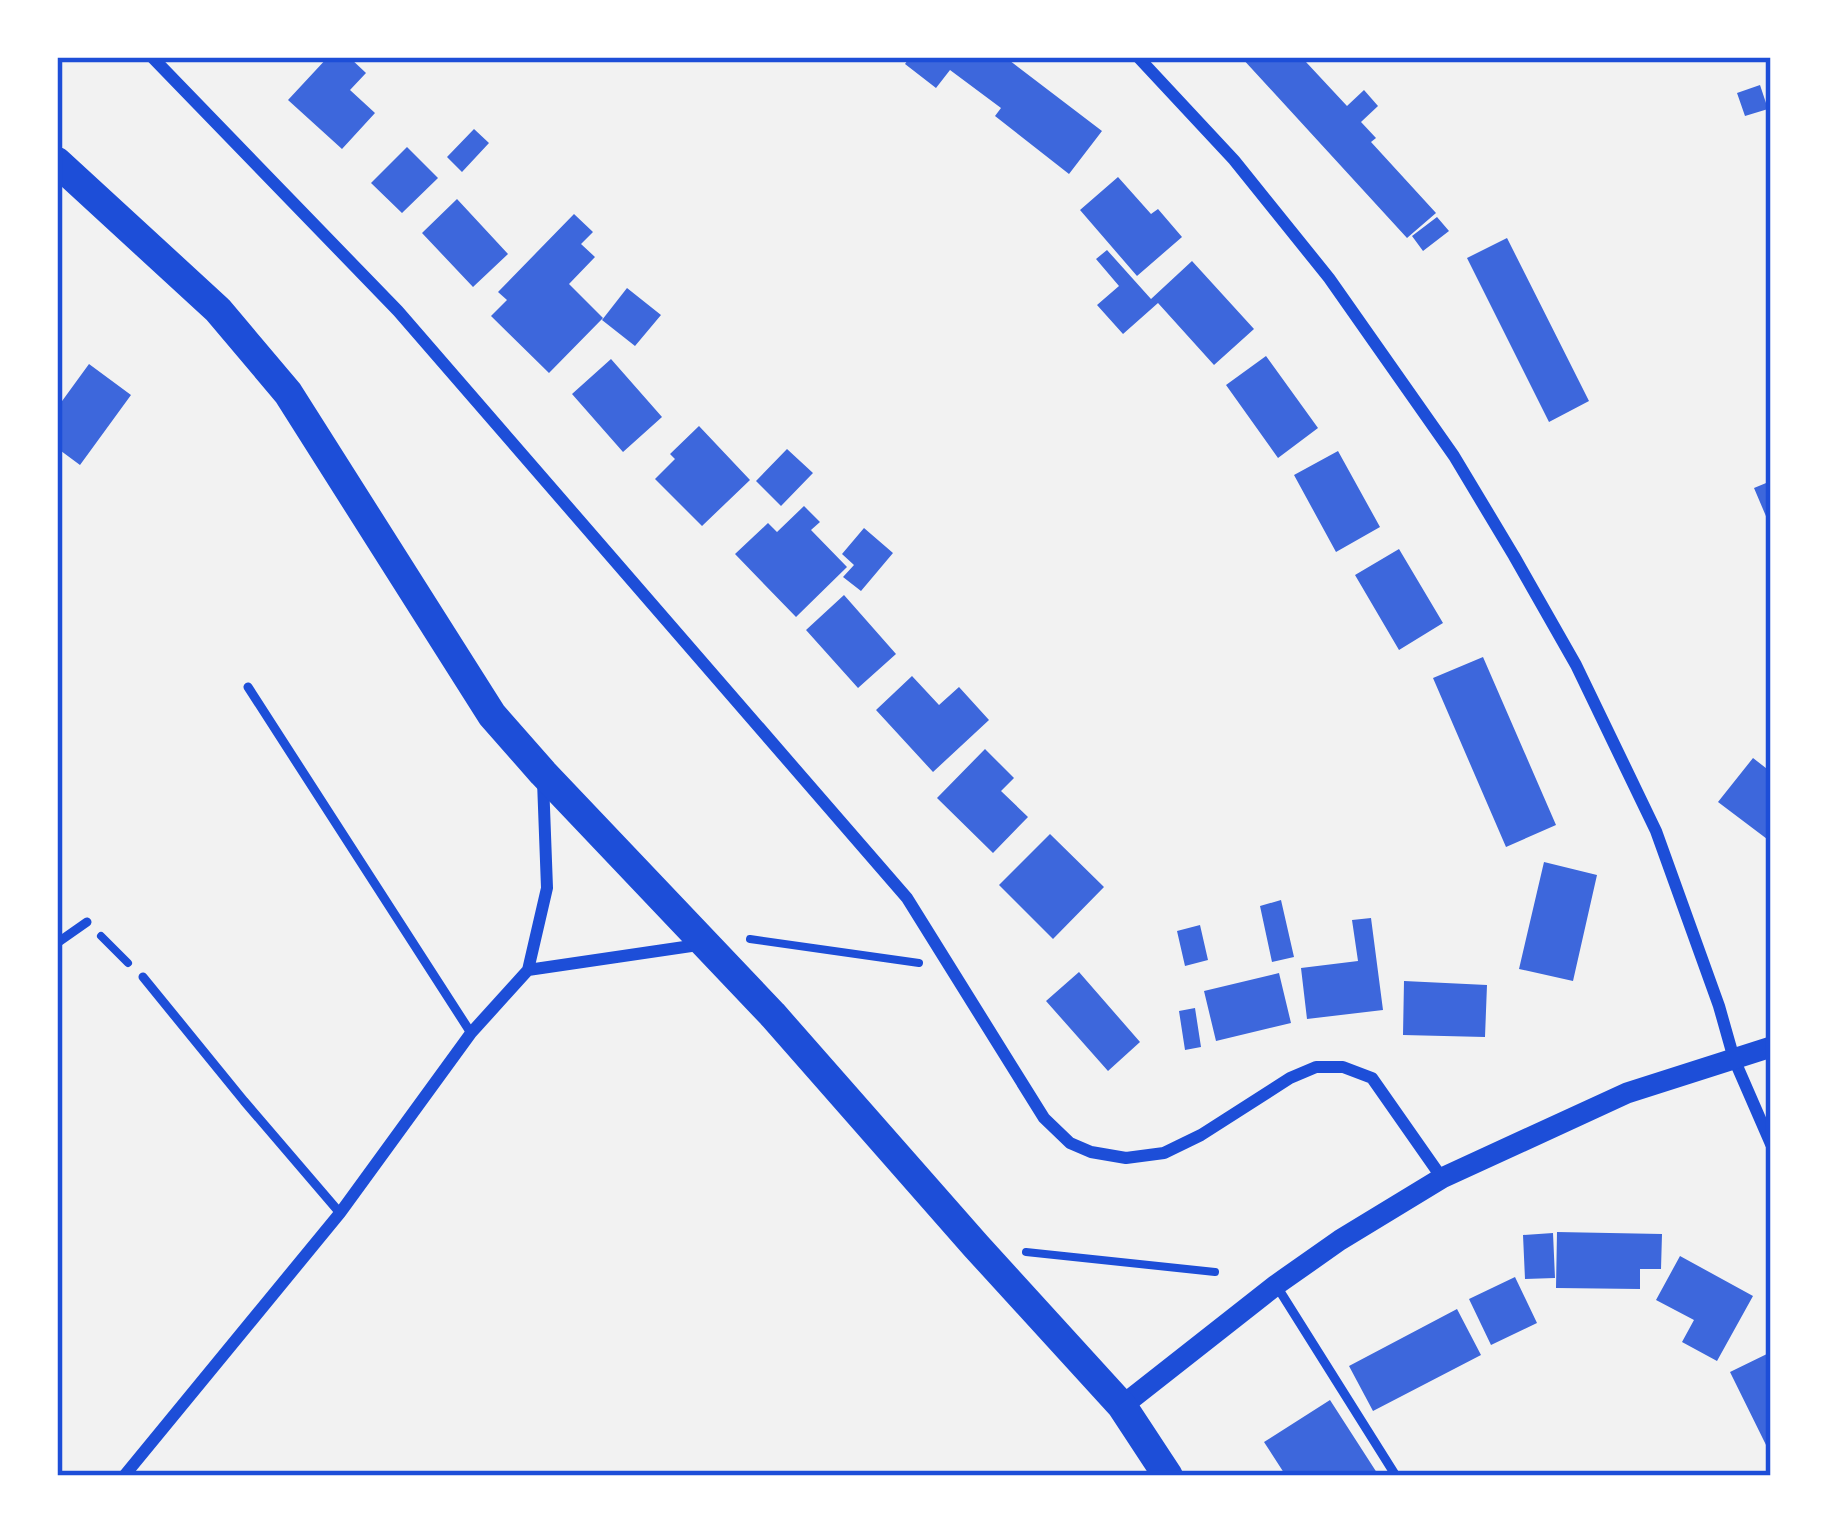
<svg xmlns="http://www.w3.org/2000/svg" width="1828" height="1533" font-family="Overpass,sans-serif">
<style>
.building{fill:#3d67dc}
.lines{fill:none;stroke-linecap:round;stroke-linejoin:round}
.path{stroke:#1d4ed8;stroke-width:8}
.service{stroke:#1d4ed8;stroke-width:9}
.minor{stroke:#1d4ed8;stroke-width:12}
.tertiary{stroke:#1d4ed8;stroke-width:21}
.primary{stroke:#1d4ed8;stroke-width:30}
.neatline{fill:none;stroke:#1d4ed8;stroke-width:4.5}
</style>
<rect width="100%" height="100%" fill="#f2f2f2"/>
<path class="building" d="M328,57H349L366,73L350,90L375,113L342,149L288,100Z
M910,57H1005L1102,131L1069,174L995,116L1001,108L950,70L936,88L905,64Z
M1241,57H1311L1306,62L1347,106L1364,90L1378,106L1361,122L1376,138L1371,142L1436,213L1407,238Z
M1760,85L1768,109L1745,116L1737,93Z
M474,129L489,143L462,172L447,157Z
M407,147L438,178L402,213L371,183Z
M1118,177L1151,214L1158,209L1182,237L1137,276L1080,210Z
M457,199L508,254L473,287L422,233Z
M574,214L593,232L581,244L595,257L569,284L603,318L549,373L491,316L507,300L498,292Z
M1437,217L1449,231L1423,251L1412,236Z
M1507,238L1589,401L1549,422L1467,258Z
M1107,250L1151,299L1192,261L1254,329L1214,365L1158,303L1123,334L1097,305L1119,286L1096,259Z
M627,288L661,315L635,346L602,320Z
M1266,356L1318,428L1278,458L1226,385Z
M611,359L662,417L623,452L572,394Z
M89,364L131,395L80,465L57,448V408Z
M699,426L750,480L702,526L655,479L675,459L670,454Z
M787,449L813,473L781,506L756,481Z
M1338,451L1380,527L1336,552L1294,475Z
M1771,481V528L1754,488Z
M804,506L820,522L811,530L847,567L796,617L735,554L768,523L777,532Z
M864,528L893,553L861,591L843,577L854,565L842,554Z
M1399,549L1443,623L1399,650L1355,575Z
M844,595L896,654L858,688L806,630Z
M1483,657L1556,825L1506,847L1433,678Z
M912,676L939,705L959,687L989,720L933,772L876,710Z
M985,749L1014,778L1001,791L1028,817L993,853L937,798Z
M1753,758L1771,772V842L1718,802Z
M1050,834L1104,887L1053,939L999,885Z
M1544,862L1597,875L1573,981L1519,969Z
M1281,900L1294,957L1272,962L1260,906Z
M1371,918L1383,1010L1307,1019L1301,968L1358,961L1352,920Z
M1200,925L1208,960L1185,966L1177,931Z
M1079,972L1140,1042L1108,1071L1046,1001Z
M1279,973L1291,1023L1216,1041L1204,991Z
M1404,981L1487,985L1485,1037L1403,1035Z
M1195,1008L1201,1047L1185,1050L1179,1011Z
M1557,1232L1662,1234L1661,1269H1640V1289L1556,1288Z
M1553,1233L1555,1278L1525,1279L1523,1235Z
M1680,1256L1753,1296L1717,1361L1682,1342L1694,1320L1656,1300Z
M1515,1277L1537,1323L1491,1345L1469,1299Z
M1457,1309L1481,1355L1373,1411L1349,1366Z
M1771,1352V1444L1767,1447L1730,1372Z
M1330,1400L1379,1476H1286L1264,1442Z"/>
<g class="lines">
<path class="path" d="M101,936L128,963
M750,939L919,963
M1026,1252L1215,1272"/>
<path class="service" d="M248,687L471,1033
M57,943L87,922
M143,977L244,1101L340,1213
M1276,1285L1396,1476"/>
<path class="minor" d="M152,57L398,311L907,898L1044,1118L1070,1143L1091,1152L1126,1158L1164,1153L1201,1135L1290,1078L1316,1067H1343L1372,1078L1442,1178
M1138,57L1234,160L1329,278L1454,456L1514,556L1576,665L1656,831L1719,1006L1734,1059L1771,1144
M528,970L547,888L543,781
M124,1476L340,1213L471,1033L528,970L698,945"/>
<path class="tertiary" d="M1122,1406L1276,1285L1340,1240L1442,1178L1627,1093L1771,1047"/>
<path class="primary" d="M57,162L218,310L288,393L492,715L543,773L772,1014L976,1246L1122,1406L1168,1476"/>
</g>
<rect width="1828" height="1533" fill="none" stroke="#ffffff" stroke-width="120"/>
<rect x="60" y="60" width="1708" height="1413" class="neatline"/>
</svg>
